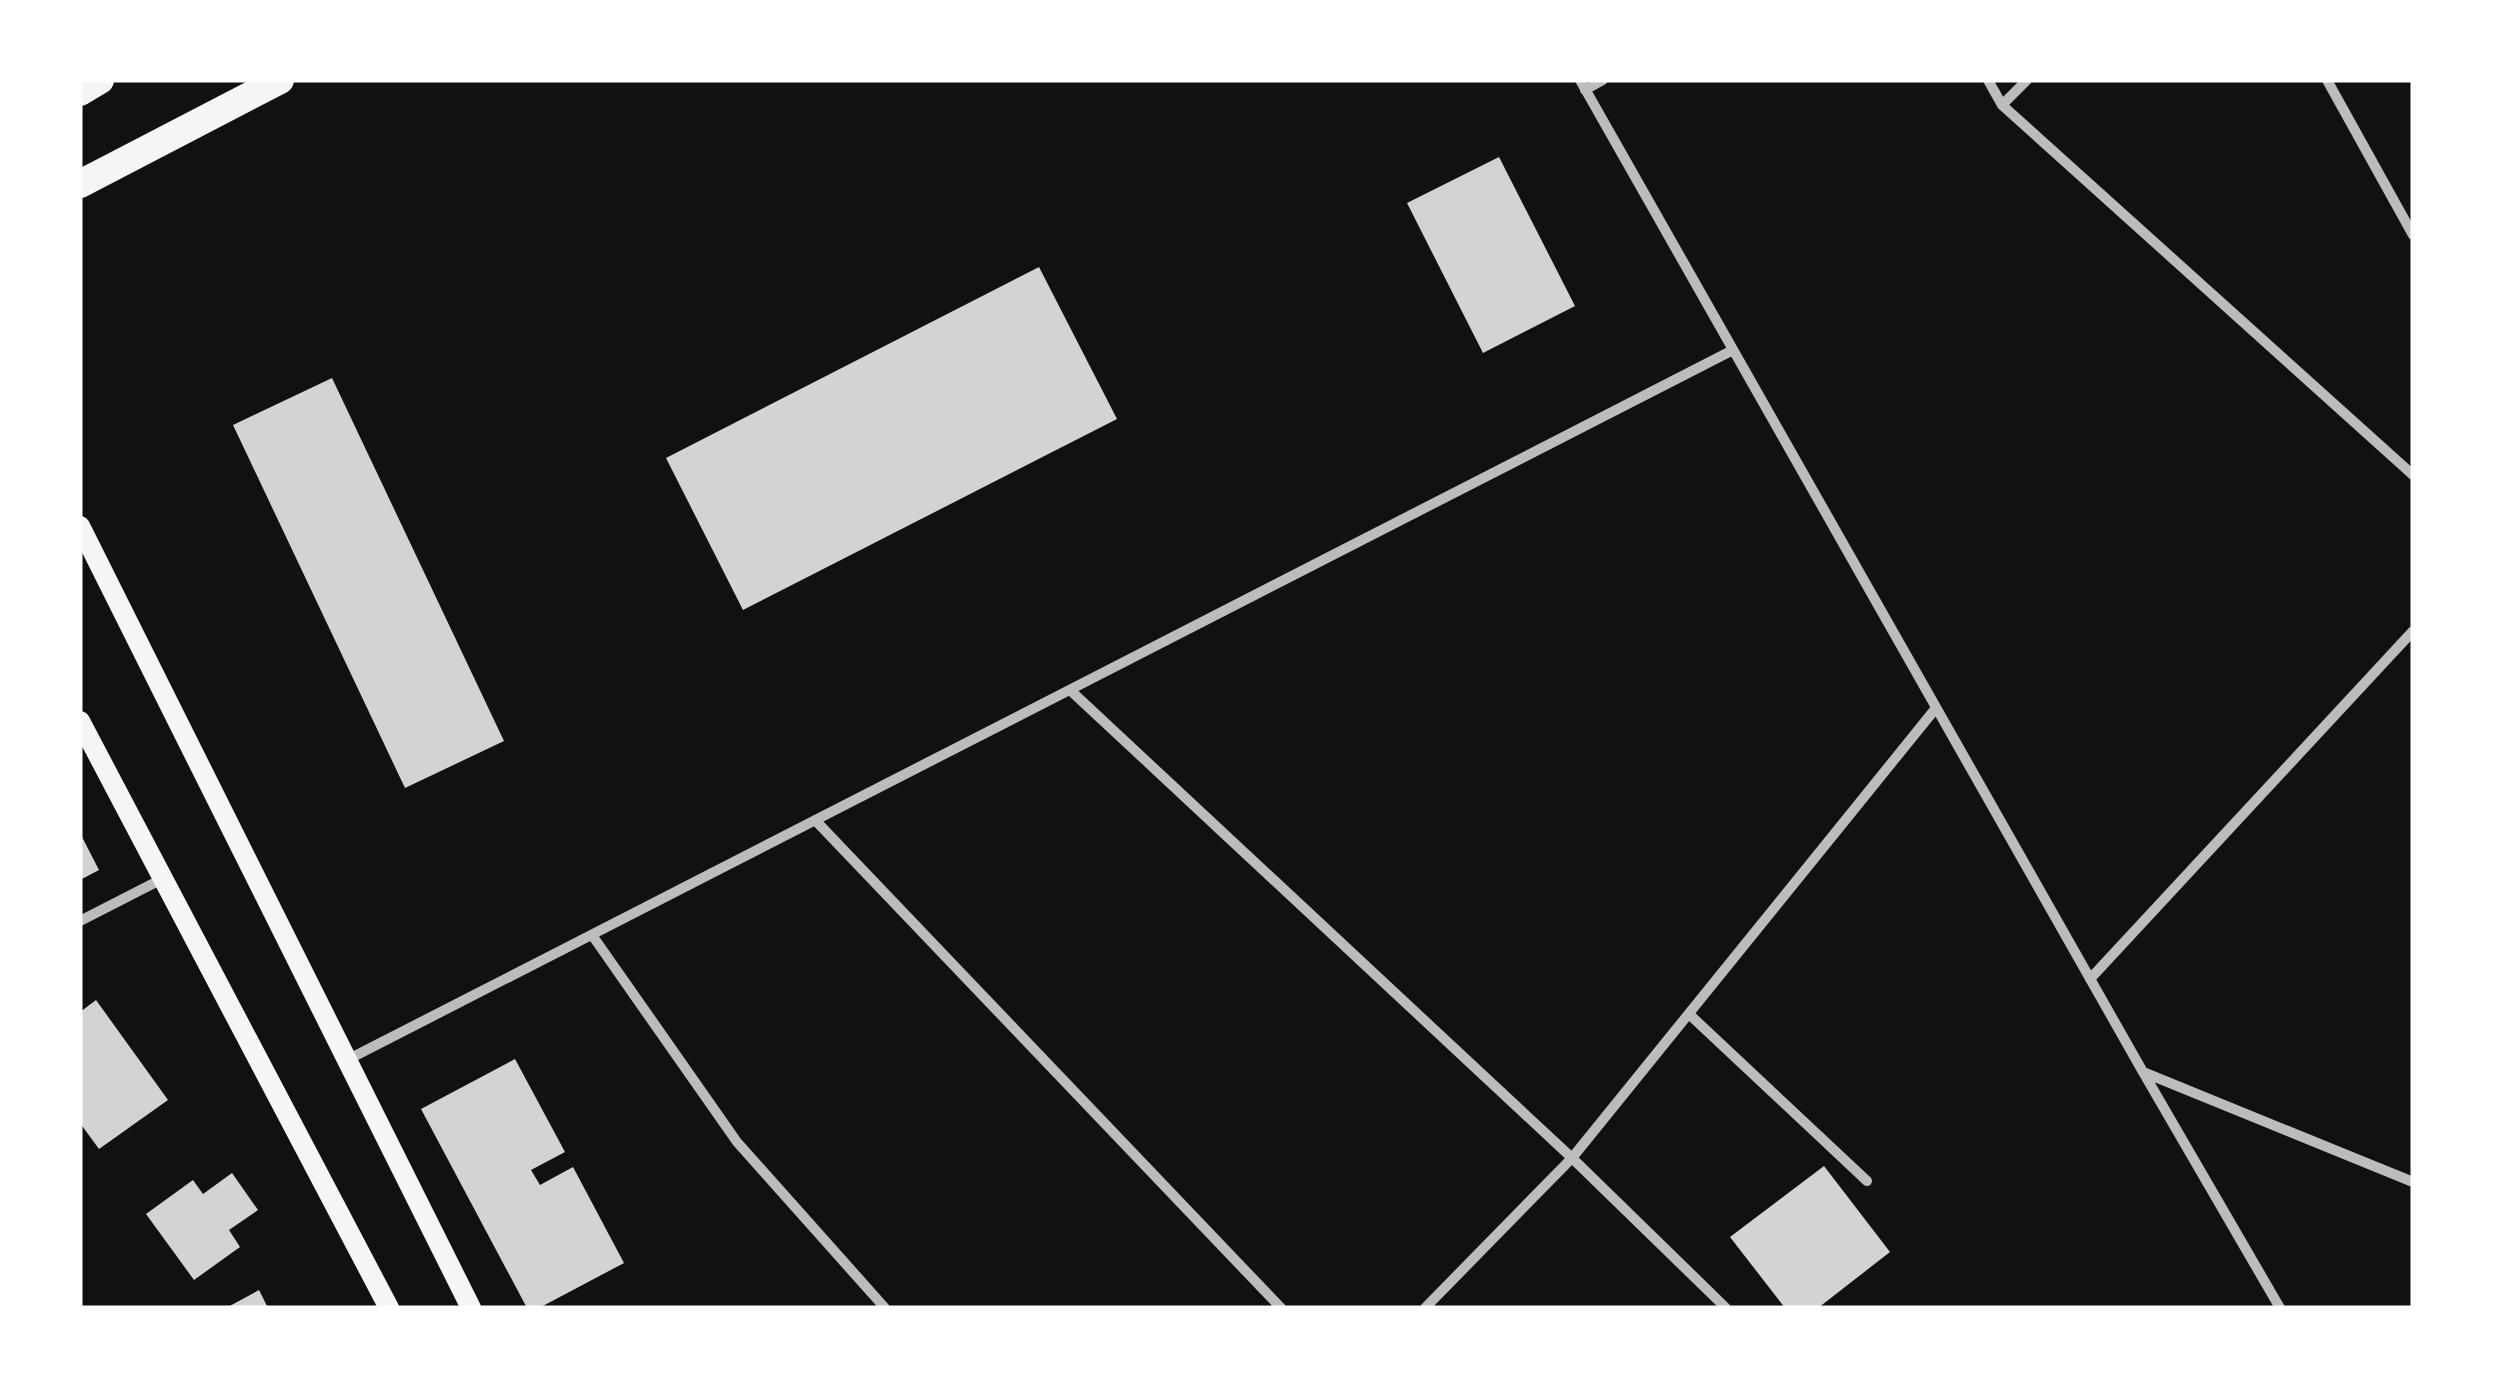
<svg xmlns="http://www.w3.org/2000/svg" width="2493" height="1388" font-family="'Sofia Sans Condensed',sans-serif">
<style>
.building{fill:#d3d3d3}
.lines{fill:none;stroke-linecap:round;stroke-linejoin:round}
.minor{stroke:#bcbcbc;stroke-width:10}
.secondary{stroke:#f5f5f5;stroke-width:20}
.trunk{stroke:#f5f5f5;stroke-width:28}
</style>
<rect width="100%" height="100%" fill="#111"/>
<path class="building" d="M1499,157L1575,306L1483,353L1407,203Z
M1039,267L1117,419L743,610L666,458Z
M332,378L504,741L405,788L233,425Z
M80,833L99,870L80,880Z
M96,1000L168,1100L99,1149L80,1123V1012Z
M515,1059L565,1152L531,1170L540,1185L573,1167L624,1263L539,1308H527L421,1109Z
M1824,1166L1890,1252L1818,1308H1785L1730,1237Z
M232,1173L258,1210L229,1230L240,1247L194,1280L146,1214L193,1180L203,1194Z
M259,1290L268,1308H226Z"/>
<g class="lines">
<path class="minor" d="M1580,80L2143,1072L2280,1308
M1988,80L2002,105L2413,475
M2327,80L2413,235
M1585,90L1603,80
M2002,105L2027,80
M1070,690L1572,1158L1726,1308
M815,820L1281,1308
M80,921L162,879
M592,935L737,1142L885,1308
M2090,979L2413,631
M1689,1014L1867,1181
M347,1060L1733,350
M2143,1072L2413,1182
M1425,1308L1572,1158L1936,708"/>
<path class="secondary" d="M80,526L471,1308
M80,721L389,1308"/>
<path class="trunk" d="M80,92L100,80
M80,184L280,80"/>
</g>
<rect width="2493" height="1388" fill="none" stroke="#ffffff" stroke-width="165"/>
</svg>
